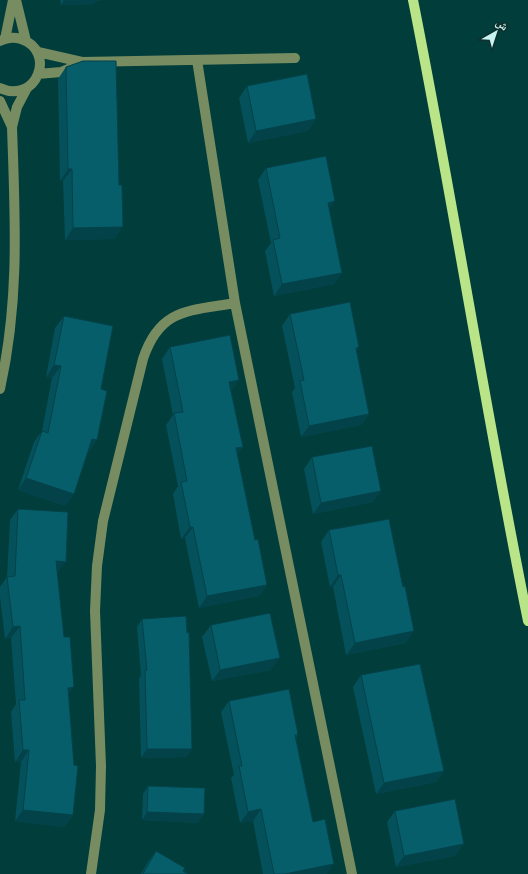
<svg xmlns="http://www.w3.org/2000/svg" width="528" height="874" font-family="'Public Sans','Noto Naskh Arabic',sans-serif">
<style>
.lines{fill:none;stroke-linecap:round;stroke-linejoin:round}
.minor{stroke:#778c60;stroke-width:10}
.major{stroke:#b9e487;stroke-width:10}
.wall{fill:#05515b}
.shaded-wall{fill:#04424a}
.building{fill:#065e6a;stroke:#04424a}
</style>
<rect width="100%" height="100%" fill="#013d3a"/>
<g class="lines">
<path class="minor" d="M16,0L26,41
M5,39L13,0
M0,41C7,37 14,37 21,39C57,51 37,105 0,88
M38,52L82,62L295,58
M197,60L235,303L352,874
M38,74L61,72L75,66
M0,101L12,127
M0,389C20,299 15,218 12,127L17,107L27,88
M91,874L100,810L101,766L95,611L97,566L103,521L143,359C160,308 189,311 235,303"/>
<path class="major" d="M413,0C454,206 486,414 528,621"/>
</g>
<path class="wall" d="M60,0H102L96,1L93,4L61,5Z
M66,67L115,239L65,240L63,181H60L58,79Z
M247,86L316,119L308,131L248,143L239,98Z
M266,168L329,209L342,273L334,284L274,296L265,251L271,243L258,180Z
M290,314L359,347L356,352L369,414L361,425L301,437L292,392L295,388L282,326Z
M64,316L101,389L97,440L89,452H88L74,494L65,506L18,490L34,442L42,431L52,378L46,377L55,328Z
M170,347L231,391L237,455L255,540L267,585L259,596L199,608L185,538L181,539L173,494L178,486L166,425L173,415L162,359Z
M312,457L381,491L373,502L313,514L304,469Z
M18,509L57,573L69,695L73,815L64,827L15,821L21,762H15L11,712L16,704L11,638L5,639L0,597V587L7,577L10,520Z
M329,530L403,587L406,643L346,655L333,587H330L321,542Z
M142,619L187,757L141,758L139,678L141,676L137,627Z
M211,625L271,670L212,681L202,637Z
M361,675L444,771L436,782L376,794L353,687Z
M229,701L298,734L296,738L313,822L327,874H263L253,821L240,823L231,778L234,775L221,712Z
M148,786L204,814L198,823L142,820L143,794Z
M395,811L455,856L396,867L387,822Z
M156,851L183,871L188,874H141L148,862Z"/>
<path class="shaded-wall" d="M64,0H102L96,1L93,4L61,5Z
M316,119L308,131L248,143L256,131Z
M68,169H72L63,181H60Z
M335,201L327,213L328,203Z
M123,227L115,239L65,240L73,228Z
M342,273L334,284L274,296L282,284Z
M359,347L351,359L356,348Z
M54,365L61,366L52,378L46,377Z
M239,380L231,392L229,382Z
M369,414L361,425L301,437L309,426Z
M92,439L97,440L89,452L84,451Z
M243,447L235,458L236,448Z
M26,478L74,494L65,506L18,490Z
M381,491L373,502L313,514L321,503Z
M190,527H193L185,538L181,539Z
M56,561L66,562L57,573H47Z
M338,575H341L333,587H330Z
M267,585L259,596L199,608L207,596Z
M20,626L11,638L5,639L13,627Z
M414,631L406,643L346,655L355,643Z
M280,658L271,670L212,681L220,670Z
M74,687L66,699L68,688Z
M147,749H192L187,757L141,758Z
M23,750H29L21,762H15Z
M444,771L436,782L376,794L384,783Z
M261,809L253,821L240,823L248,812Z
M23,810L73,815L64,827L15,821Z
M147,812L204,814L198,823L142,820Z
M464,844L455,856L396,867L404,856Z
M334,864L327,874H285Z"/>
<path class="building" d="M83,61H116L119,185H122L123,227L73,228L72,169H68L66,67Z
M307,74L316,119L256,131L247,86Z
M326,156L335,201L328,203L342,273L282,284L273,240L280,238L266,168Z
M350,302L359,347L356,348L369,414L309,426L300,381L304,380L290,314Z
M64,316L113,326L101,389L107,391L97,440L92,439L74,494L26,478L42,431L48,433L61,366L54,365Z
M230,335L239,380L229,382L243,447L236,448L255,540L258,539L267,585L207,596L193,527H190L181,482L187,481L174,413L183,412L170,347Z
M372,446L381,491L321,503L312,457Z
M18,509L68,512L66,562L56,561L64,637H70L74,687L68,688L74,765L78,766L73,815L23,810L29,750H23L19,700H25L20,626L13,627L7,577L15,576Z
M389,519L403,587L405,586L414,631L355,643L341,575H338L329,530Z
M270,613L280,658L220,670L211,625Z
M186,616L187,633L189,632L192,749H147L145,670H147L142,619Z
M420,664L444,771L384,783L361,675Z
M289,689L298,734L295,735L313,822L325,819L334,864L285,874H274L261,809L248,812L239,766H242L229,701Z
M148,786L205,788L204,814L147,812Z
M455,799L464,844L404,856L395,811Z
M156,851L185,868L183,871L188,874H143Z"/>
<g transform="translate(496 32) rotate(39)" stroke="#11302e" stroke-width="3" paint-order="stroke">
<path d="M0-3L7 15L0 10L-7 15Z" fill="#c7f4f0"/>
<text y="-6" font-size="11" font-weight="bold" text-anchor="middle" fill="#c7f4f0">ش</text>
</g>
</svg>
